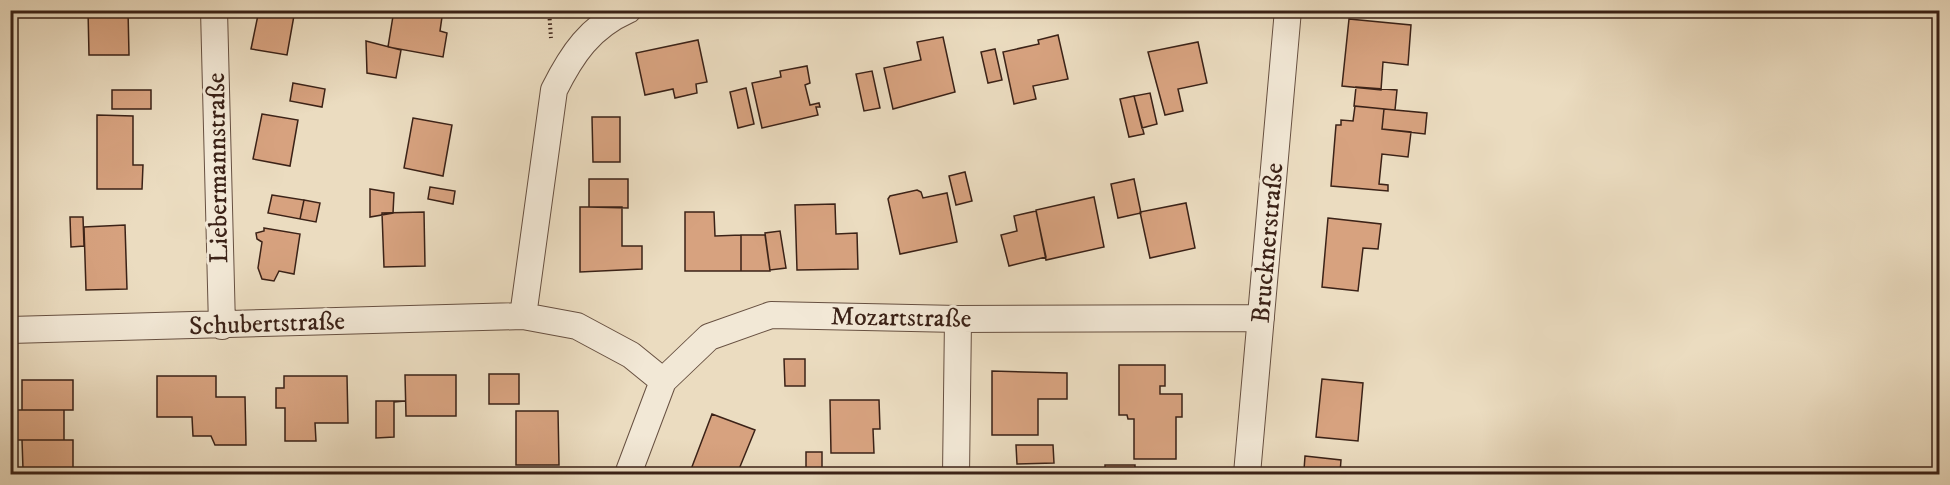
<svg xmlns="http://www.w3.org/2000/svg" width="1950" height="485" font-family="'IM FELL DW Pica',serif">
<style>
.building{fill:#d7a27f;stroke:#3b2217;stroke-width:1.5}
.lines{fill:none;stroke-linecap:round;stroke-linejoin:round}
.minor-casing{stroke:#675041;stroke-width:28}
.path{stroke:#3b2217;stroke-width:4;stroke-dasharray:1.5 3;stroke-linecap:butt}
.minor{stroke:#f2e8d6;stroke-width:26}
.labels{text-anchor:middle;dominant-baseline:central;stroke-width:6;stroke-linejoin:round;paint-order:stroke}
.street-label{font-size:26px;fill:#3b2217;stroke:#f2e8d6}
</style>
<rect width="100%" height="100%" fill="#ebdcc0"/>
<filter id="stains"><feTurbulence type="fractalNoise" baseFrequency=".00333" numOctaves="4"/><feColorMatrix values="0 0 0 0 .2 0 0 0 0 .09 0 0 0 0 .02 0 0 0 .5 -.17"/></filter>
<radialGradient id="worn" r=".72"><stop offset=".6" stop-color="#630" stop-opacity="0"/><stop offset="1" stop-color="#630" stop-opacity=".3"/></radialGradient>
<path class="building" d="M88,10H128L129,55H89Z
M259,10H295L287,55L251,49Z
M394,10H447L446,17H442L440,31L447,33L443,57L388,47Z
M1349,19L1411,25L1408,65L1383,62L1381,90L1342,86Z
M1058,35L1068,79L1033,86L1036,99L1014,104L1003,52L1039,44L1038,40Z
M943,37L955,92L893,109L884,68L921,60L917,42Z
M698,40L707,82L696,84L697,93L675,98L673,89L645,95L636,53Z
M366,41L401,50L396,78L367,73Z
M1198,42L1207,83L1178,89L1183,111L1165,115L1148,52Z
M995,49L1002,80L988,83L981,52Z
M807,66L810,83L805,85L810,105L819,103L820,107H816L818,115L762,128L752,83L781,77L780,71Z
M872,71L880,108L864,111L856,74Z
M293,83L325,89L322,107L290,101Z
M1356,87L1397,90L1395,110L1354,106Z
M746,88L754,124L738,128L730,92Z
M112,90H151V109H112Z
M1150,93L1157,124L1142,128L1134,96Z
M1134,96L1144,134L1129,137L1120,99Z
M1355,106L1384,109L1382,129L1411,132L1408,157L1382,154L1379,184L1388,185V191L1331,186L1336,125H1341V120L1353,121Z
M1384,109L1427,113L1425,134L1382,129Z
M262,114L298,120L290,166L253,159Z
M97,115L133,116V165H143L142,189H97Z
M592,117H620V162H593Z
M413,118L452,125L443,176L404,168Z
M965,172L972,201L956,205L949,176Z
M589,179H628V208L589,207Z
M1134,179L1141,213L1118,218L1111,184Z
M430,187L455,191L453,204L428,199Z
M370,189L394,193L393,213L370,217Z
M917,190L921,192L923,198L947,193L957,242L900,254L888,199L890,196Z
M272,195L304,200L300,219L268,213Z
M1094,197L1104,247L1046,260L1036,210Z
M304,200L320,203L316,222L300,219Z
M10,202H16V231H10Z
M1186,203L1195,248L1150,258L1140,212Z
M835,204L836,234L857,233L858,269L797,270L795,205Z
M580,207H622V246H642V269L580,272Z
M1036,211L1046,257L1009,266L1001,235L1017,231L1014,216Z
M424,212L425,266L384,267L382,213Z
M685,212H714L715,236L741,235V271H685Z
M70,217H83L84,246L71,247Z
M1328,218L1381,224L1378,249L1363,248L1358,291L1322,287Z
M125,225L127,289L86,290L84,227Z
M264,228L300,234L294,274L279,271L274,281L262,279L258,268L262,242L257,239L256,233L264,231Z
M780,231L786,268L770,270L765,233Z
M741,235H765L770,271H741Z
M784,359H805V386H785Z
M1119,365H1165V386H1160V394H1182V417H1176V459H1134V419H1128L1127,415H1119Z
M992,371L1067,373V399H1038V435H992Z
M489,374H519V404H489Z
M405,375H456V416H406Z
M157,376H216V397H245L246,445H215L211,436H193L192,417H157Z
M284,376H347L348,423H315L316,441H285V408H276V388H284Z
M1322,379L1363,383L1358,441L1316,437Z
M22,380H73V410H22Z
M830,400H879L880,429H873L874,453H831Z
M376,401H405L394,402V437L376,438Z
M13,410H64V440H14Z
M516,411H558L559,465H516Z
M712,414L755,430L737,474L690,472Z
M22,440H73V469H23Z
M1016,445H1053L1054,463L1017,464Z
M806,452H822V474H806Z
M1305,456L1341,460L1340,473L1304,470Z
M1105,465H1135V474H1105Z
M14,469H64V474H14Z
M260,470H291V474H260Z"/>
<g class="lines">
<g class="minor-casing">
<path id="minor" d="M214,10L222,326
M523,316L554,90C572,54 590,27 628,10
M10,330L523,316L577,326L631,355L663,381
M628,474L663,381L709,337L771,315L958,319L1261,318
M956,474L958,319
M1247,474L1288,10"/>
</g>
<path class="path" d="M549,10L551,38"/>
<use href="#minor" class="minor"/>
</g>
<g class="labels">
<g class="street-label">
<text transform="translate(218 168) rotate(-91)">Liebermannstraße</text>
<text transform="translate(1268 243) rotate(-85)">Brucknerstraße</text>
<text transform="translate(901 318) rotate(1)">Mozartstraße</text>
<text transform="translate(267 324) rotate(-2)">Schubertstraße</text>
</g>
</g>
<rect width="1950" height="485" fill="none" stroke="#ebdcc0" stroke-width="36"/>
<rect x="12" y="12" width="1926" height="461" fill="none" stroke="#3b2217" stroke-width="3"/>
<rect x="18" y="18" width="1914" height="449" fill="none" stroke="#3b2217" stroke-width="1.5"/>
<rect width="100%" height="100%" filter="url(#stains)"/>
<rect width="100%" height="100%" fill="url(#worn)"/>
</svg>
